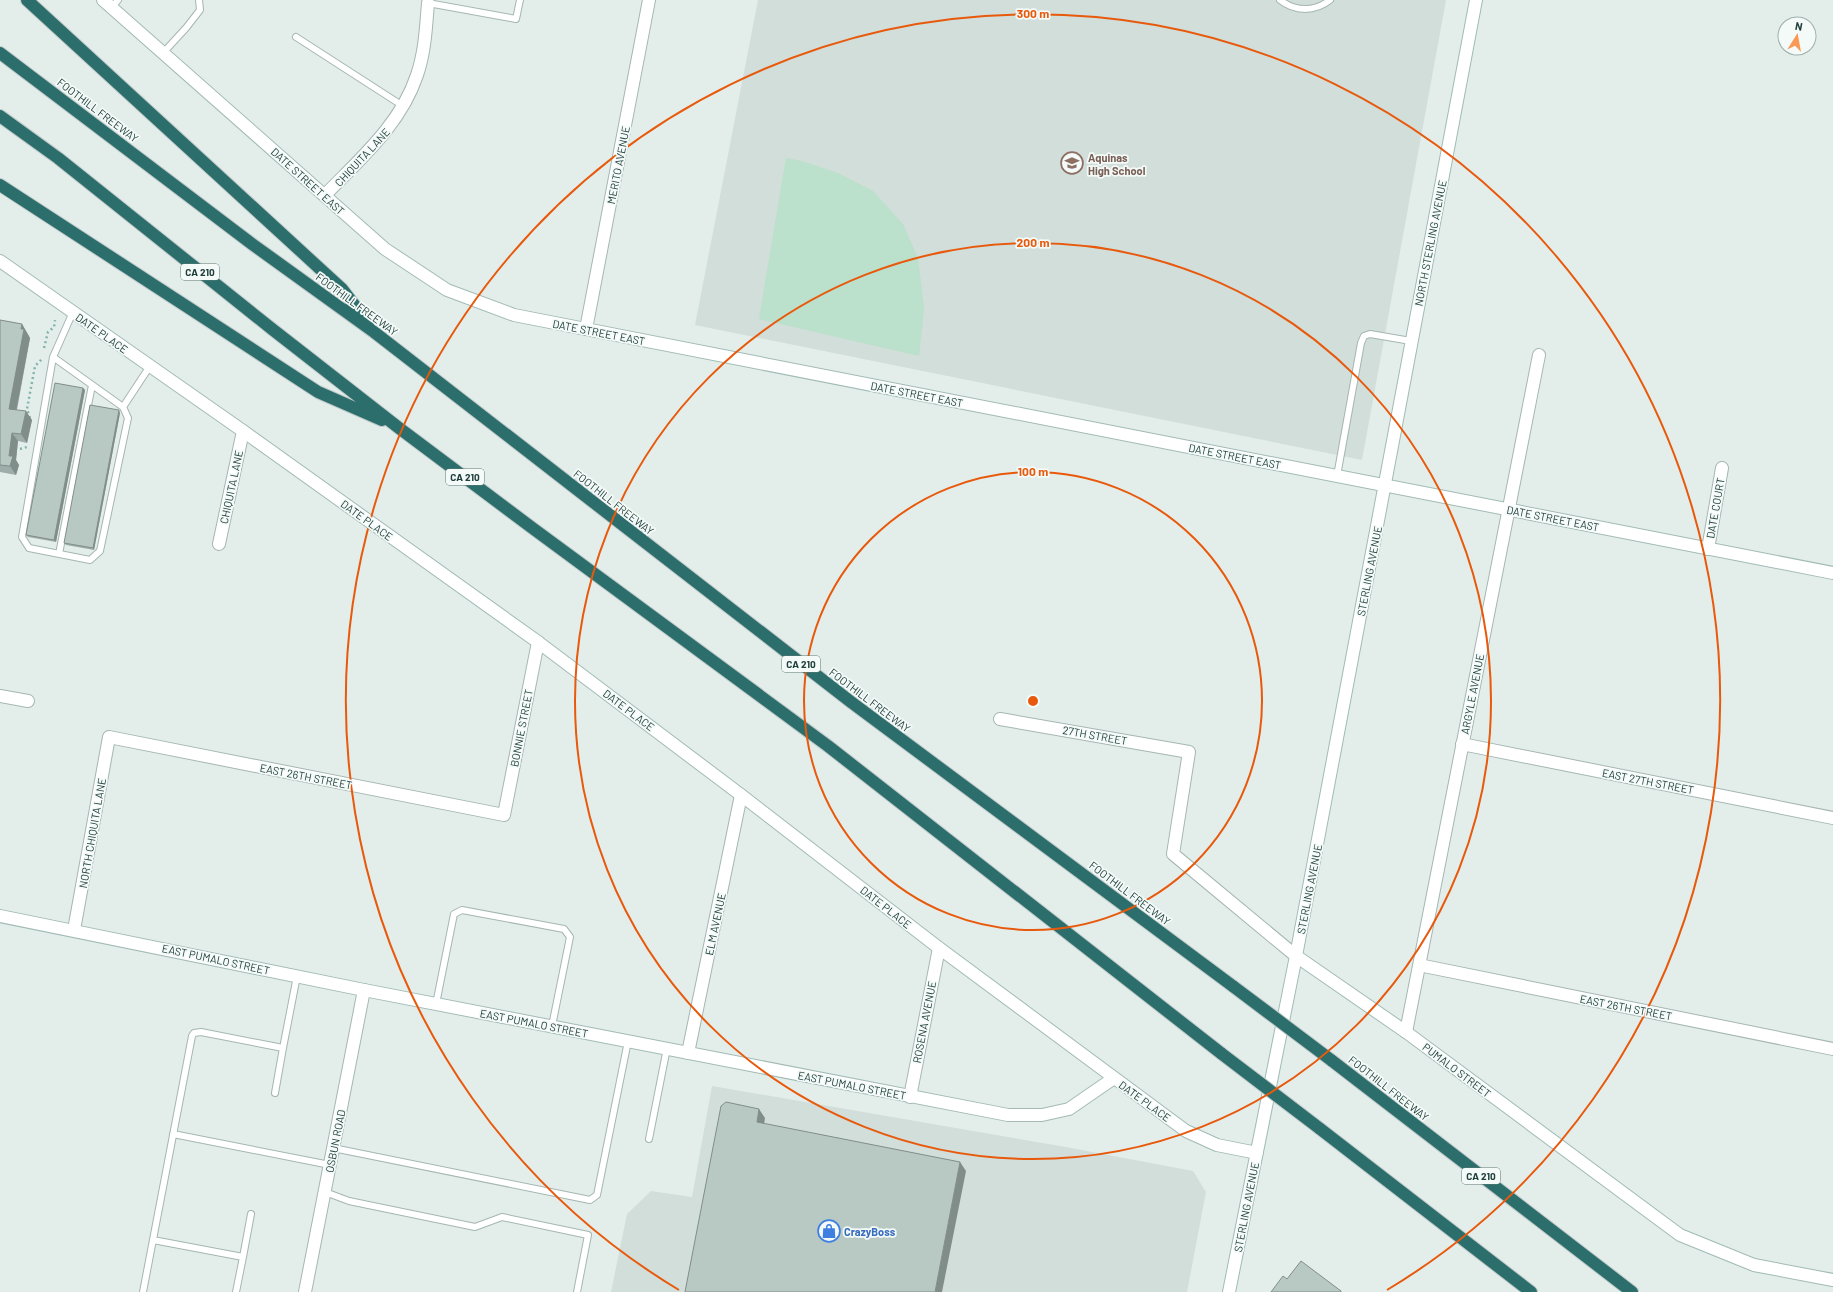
<svg xmlns="http://www.w3.org/2000/svg" width="1833" height="1292" font-family="Barlow,sans-serif">
<style>
.built{fill:#d1deda}
.green{fill:#bbe0cb}
.lines{fill:none;stroke-linecap:round;stroke-linejoin:round}
.lane-casing{stroke:#a5b6b3;stroke-width:8}
.street-casing{stroke:#a5b6b3;stroke-width:14}
.secondary-casing{stroke:#a1bab5;stroke-width:14}
.highway-casing{stroke:#c1cac9;stroke-width:14}
.path{stroke:#82b3ac;stroke-width:2.5;stroke-dasharray:2 3;stroke-linecap:butt}
.lane{stroke:#fff;stroke-width:6}
.street{stroke:#fff;stroke-width:12}
.secondary{stroke:#fff;stroke-width:12}
.highway{stroke:#2b6e6c;stroke-width:12}
.highway-bridge-casing{stroke:#c1cac9;stroke-width:14;stroke-linecap:butt}
.highway-bridge{stroke:#2b6e6c;stroke-width:12}
.wall{fill:#9eada9}
.shaded-wall{fill:#818d89}
.building{fill:#b8c9c4;stroke:#818d89}
.ring{fill:none;stroke:#e8590c;stroke-width:2}
.labels{text-anchor:middle;dominant-baseline:central;stroke-width:3.5;stroke-linejoin:round;paint-order:stroke}
.shield{fill:#f4faf8;stroke:#607875;stroke-width:1}
.shield-label{font-size:10px;font-weight:bold;fill:#21403d}
.street-label{font-size:11px;fill:#21403d;stroke:#f4faf8}
.education-label{font-size:11px;font-weight:bold;fill:#785e54;stroke:#f4faf8;text-anchor:start}
.shop-label{font-size:11px;font-weight:bold;fill:#366cbe;stroke:#f4faf8;text-anchor:start}
.centre{fill:#e8590c;stroke:#f4faf8;stroke-width:2}
.ring-label{font-size:12px;text-anchor:middle;font-weight:bold;fill:#e8590c;stroke:#f4faf8;stroke-width:3.5;stroke-linejoin:round;paint-order:stroke}
</style>
<rect width="100%" height="100%" fill="#e3eeeb"/>
<path class="built" d="M758,0H1446L1362,460L695,325Z
M712,1086L1066,1147L1193,1171L1206,1192L1187,1292H611L627,1214L651,1191L692,1197Z"/>
<path class="green" d="M786,158L802,161L838,173L873,191L903,224L918,258L924,309L919,356L759,319Z"/>
<g class="lines">
<g class="lane-casing">
<path id="lane" d="M1280,0C1295,12 1315,12 1330,0
M428,3L516,19L520,0
M112,7L118,0
M296,37L403,106
M163,53L186,28L200,10L199,0
M73,312L53,357L123,407L150,366
M53,357L22,537L29,548L90,560L100,551L128,418L123,407
M1337,476L1361,343L1364,336L1370,334L1411,341
M59,554L92,385
M436,1004L454,914L462,910L564,929L570,937L552,1026
M275,1093L283,1048
M173,1134L330,1165
M649,1139L667,1048
M333,1148L590,1200L597,1195L628,1041
M325,1192L349,1201L475,1227L502,1217L588,1235L577,1292
M153,1240L243,1257L251,1214
M143,1292L192,1036L194,1033L201,1032L283,1048L297,976
M236,1292L243,1257"/>
</g>
<g class="street-casing">
<path id="street" d="M325,195C360,159 401,124 417,75C425,52 426,27 428,3
M586,329L649,0
M219,544L243,431
M1708,549L1722,468
M0,696L28,701
M1000,719L1189,752L1173,854L1296,956
M1462,744L1833,818
M74,930L109,737L504,815L538,642
M1419,965L1833,1049
M1406,1032L1539,355
M688,1053L741,795
M910,1097L939,948
M305,1292L364,990"/>
</g>
<g class="secondary-casing">
<path id="secondary" d="M103,0L385,249L447,290L514,315L1833,573
M0,261L243,431L538,642L741,795L939,948L1186,1131L1217,1145L1257,1153
M0,916L364,990L1008,1115H1042L1069,1109L1114,1078
M1296,956L1406,1032L1680,1235L1754,1265L1833,1280
M1229,1292L1296,956L1476,0"/>
</g>
<g class="highway-casing">
<path id="highway" d="M27,0L342,289L368,323
M0,53L252,244L374,332L851,702L1234,987
M0,116L58,158L272,329L399,428L531,527L828,746L1222,1054
M0,185L318,392L382,420
M1331,1060L1632,1292
M1319,1128L1531,1292"/>
</g>
<path class="path" d="M44,348L48,332L54,327L55,320
M30,418L27,409L35,366L42,359
M20,449L27,447"/>
<use href="#lane" class="lane"/>
<use href="#street" class="street"/>
<use href="#secondary" class="secondary"/>
<use href="#highway" class="highway"/>
<g class="highway-bridge-casing">
<path id="highway-bridge" d="M1234,987L1331,1060
M1222,1054L1319,1128"/>
</g>
<use href="#highway-bridge" class="highway-bridge"/>
</g>
<path class="wall" d="M0,320L22,324L30,338L17,410L32,420L27,443L18,441L16,460L19,465L16,475L0,472Z
M83,388L85,390L56,542L28,537L26,535Z
M120,413L94,550L66,545L64,543Z"/>
<path class="shaded-wall" d="M22,324L30,338L15,417L9,409Z
M83,388L85,390L56,542L54,540Z
M119,410L120,413L94,550L93,548Z
M26,411L32,420L27,443L21,434Z
M12,433L18,441L16,460L19,465L16,475L10,466L9,456Z
M759,1109L765,1118L763,1131L757,1122Z
M960,1162L966,1171L942,1292H935Z"/>
<path class="building" d="M0,320L22,324L21,329H24L9,409L26,411L21,434L12,433L9,456H13L10,466L0,465Z
M55,383L83,388L54,540L26,535Z
M90,405L119,410L93,548L64,543Z
M726,1102L759,1109L757,1122L960,1162L935,1292H685L721,1106Z
M1301,1261L1341,1291V1292H1271L1283,1276L1287,1279Z"/>
<g class="ring">
<circle cx="1033" cy="701" r="229"/>
<circle cx="1033" cy="701" r="458"/>
<path d="M679 1290A687 687 0 1 1 1387 1290"/>
</g>
<defs>
<g id="school-ring" transform="scale(1.15)"><circle r="9.5" fill="#f4faf8" stroke="#8d6e63" stroke-width="1.5"/><path d="M0-5L7-2L0 1L-7-2ZM-4 1L0 2.5L4 1V4Q0 6-4 4Z" fill="#8d6e63"/></g>
<g id="shop-ring" transform="scale(1.15)"><circle r="9.5" fill="#f4faf8" stroke="#3f7fe0" stroke-width="1.5"/><path d="M-5-2.5h2.3a2.7 3.5 0 0 1 5.4 0H5L5.5 6h-11ZM-1.5-2.5h3a1.5 2.3 0 0 0-3 0Z" fill="#3f7fe0"/></g>
</defs>
<g fill-rule="evenodd">
<use href="#school-ring" x="1072" y="163"/>
<use href="#shop-ring" x="829" y="1231"/>
</g>
<g class="labels">
<g class="shield">
<rect x="181" y="264" width="38" height="16" rx="3"/>
<rect x="446" y="469" width="38" height="16" rx="3"/>
<rect x="782" y="656" width="38" height="16" rx="3"/>
<rect x="1462" y="1168" width="38" height="16" rx="3"/>
</g>
<g class="shield-label">
<text x="200" y="272">CA 210</text>
<text x="465" y="477">CA 210</text>
<text x="801" y="664">CA 210</text>
<text x="1481" y="1176">CA 210</text>
</g>
<g class="street-label">
<text transform="translate(98 110) rotate(37)">FOOTHILL FREEWAY</text>
<text transform="translate(362 157) rotate(-47)">CHIQUITA LANE</text>
<text transform="translate(618 165) rotate(-79)">MERITO AVENUE</text>
<text transform="translate(308 181) rotate(42)">DATE STREET EAST</text>
<text transform="translate(1430 243) rotate(-79)">NORTH STERLING AVENUE</text>
<text transform="translate(357 304) rotate(36)">FOOTHILL FREEWAY</text>
<text transform="translate(599 332) rotate(11)">DATE STREET EAST</text>
<text transform="translate(102 333) rotate(35)">DATE PLACE</text>
<text transform="translate(917 394) rotate(11)">DATE STREET EAST</text>
<text transform="translate(1235 456) rotate(11)">DATE STREET EAST</text>
<text transform="translate(231 487) rotate(-78)">CHIQUITA LANE</text>
<text transform="translate(614 502) rotate(38)">FOOTHILL FREEWAY</text>
<text transform="translate(1715 508) rotate(-80)">DATE COURT</text>
<text transform="translate(1553 518) rotate(11)">DATE STREET EAST</text>
<text transform="translate(367 520) rotate(36)">DATE PLACE</text>
<text transform="translate(1369 571) rotate(-79)">STERLING AVENUE</text>
<text transform="translate(1472 694) rotate(-79)">ARGYLE AVENUE</text>
<text transform="translate(870 700) rotate(37)">FOOTHILL FREEWAY</text>
<text transform="translate(629 710) rotate(37)">DATE PLACE</text>
<text transform="translate(521 728) rotate(-79)">BONNIE STREET</text>
<text transform="translate(1095 735) rotate(10)">27TH STREET</text>
<text transform="translate(306 776) rotate(11)">EAST 26TH STREET</text>
<text transform="translate(1648 781) rotate(11)">EAST 27TH STREET</text>
<text transform="translate(92 833) rotate(-80)">NORTH CHIQUITA LANE</text>
<text transform="translate(1309 889) rotate(-79)">STERLING AVENUE</text>
<text transform="translate(1130 893) rotate(37)">FOOTHILL FREEWAY</text>
<text transform="translate(886 907) rotate(38)">DATE PLACE</text>
<text transform="translate(715 924) rotate(-78)">ELM AVENUE</text>
<text transform="translate(216 959) rotate(12)">EAST PUMALO STREET</text>
<text transform="translate(1626 1007) rotate(11)">EAST 26TH STREET</text>
<text transform="translate(924 1022) rotate(-79)">ROSENA AVENUE</text>
<text transform="translate(534 1023) rotate(11)">EAST PUMALO STREET</text>
<text transform="translate(1457 1070) rotate(37)">PUMALO STREET</text>
<text transform="translate(852 1085) rotate(11)">EAST PUMALO STREET</text>
<text transform="translate(1389 1088) rotate(38)">FOOTHILL FREEWAY</text>
<text transform="translate(1145 1101) rotate(36)">DATE PLACE</text>
<text transform="translate(335 1141) rotate(-79)">OSBUN ROAD</text>
<text transform="translate(1246 1207) rotate(-79)">STERLING AVENUE</text>
</g>
<g class="education-label">
<text x="1088" y="157">Aquinas<tspan x="1088" dy="13">High School</tspan></text>
</g>
<g class="shop-label">
<text x="844" y="1231">CrazyBoss</text>
</g>
</g>
<circle cx="1033" cy="701" r="6" class="centre"/>
<g class="ring-label">
<text x="1033" y="18">300 m</text>
<text x="1033" y="247">200 m</text>
<text x="1033" y="476">100 m</text>
</g>
<g transform="translate(1797 36) rotate(11)"><circle r="19" fill="#f4faf8" stroke="#a0b0ad"/>
<path d="M0-3L7 15L0 10L-7 15Z" fill="#f99955"/>
<text y="-6" font-size="11" font-weight="bold" text-anchor="middle" fill="#21403d">N</text>
</g>
</svg>
